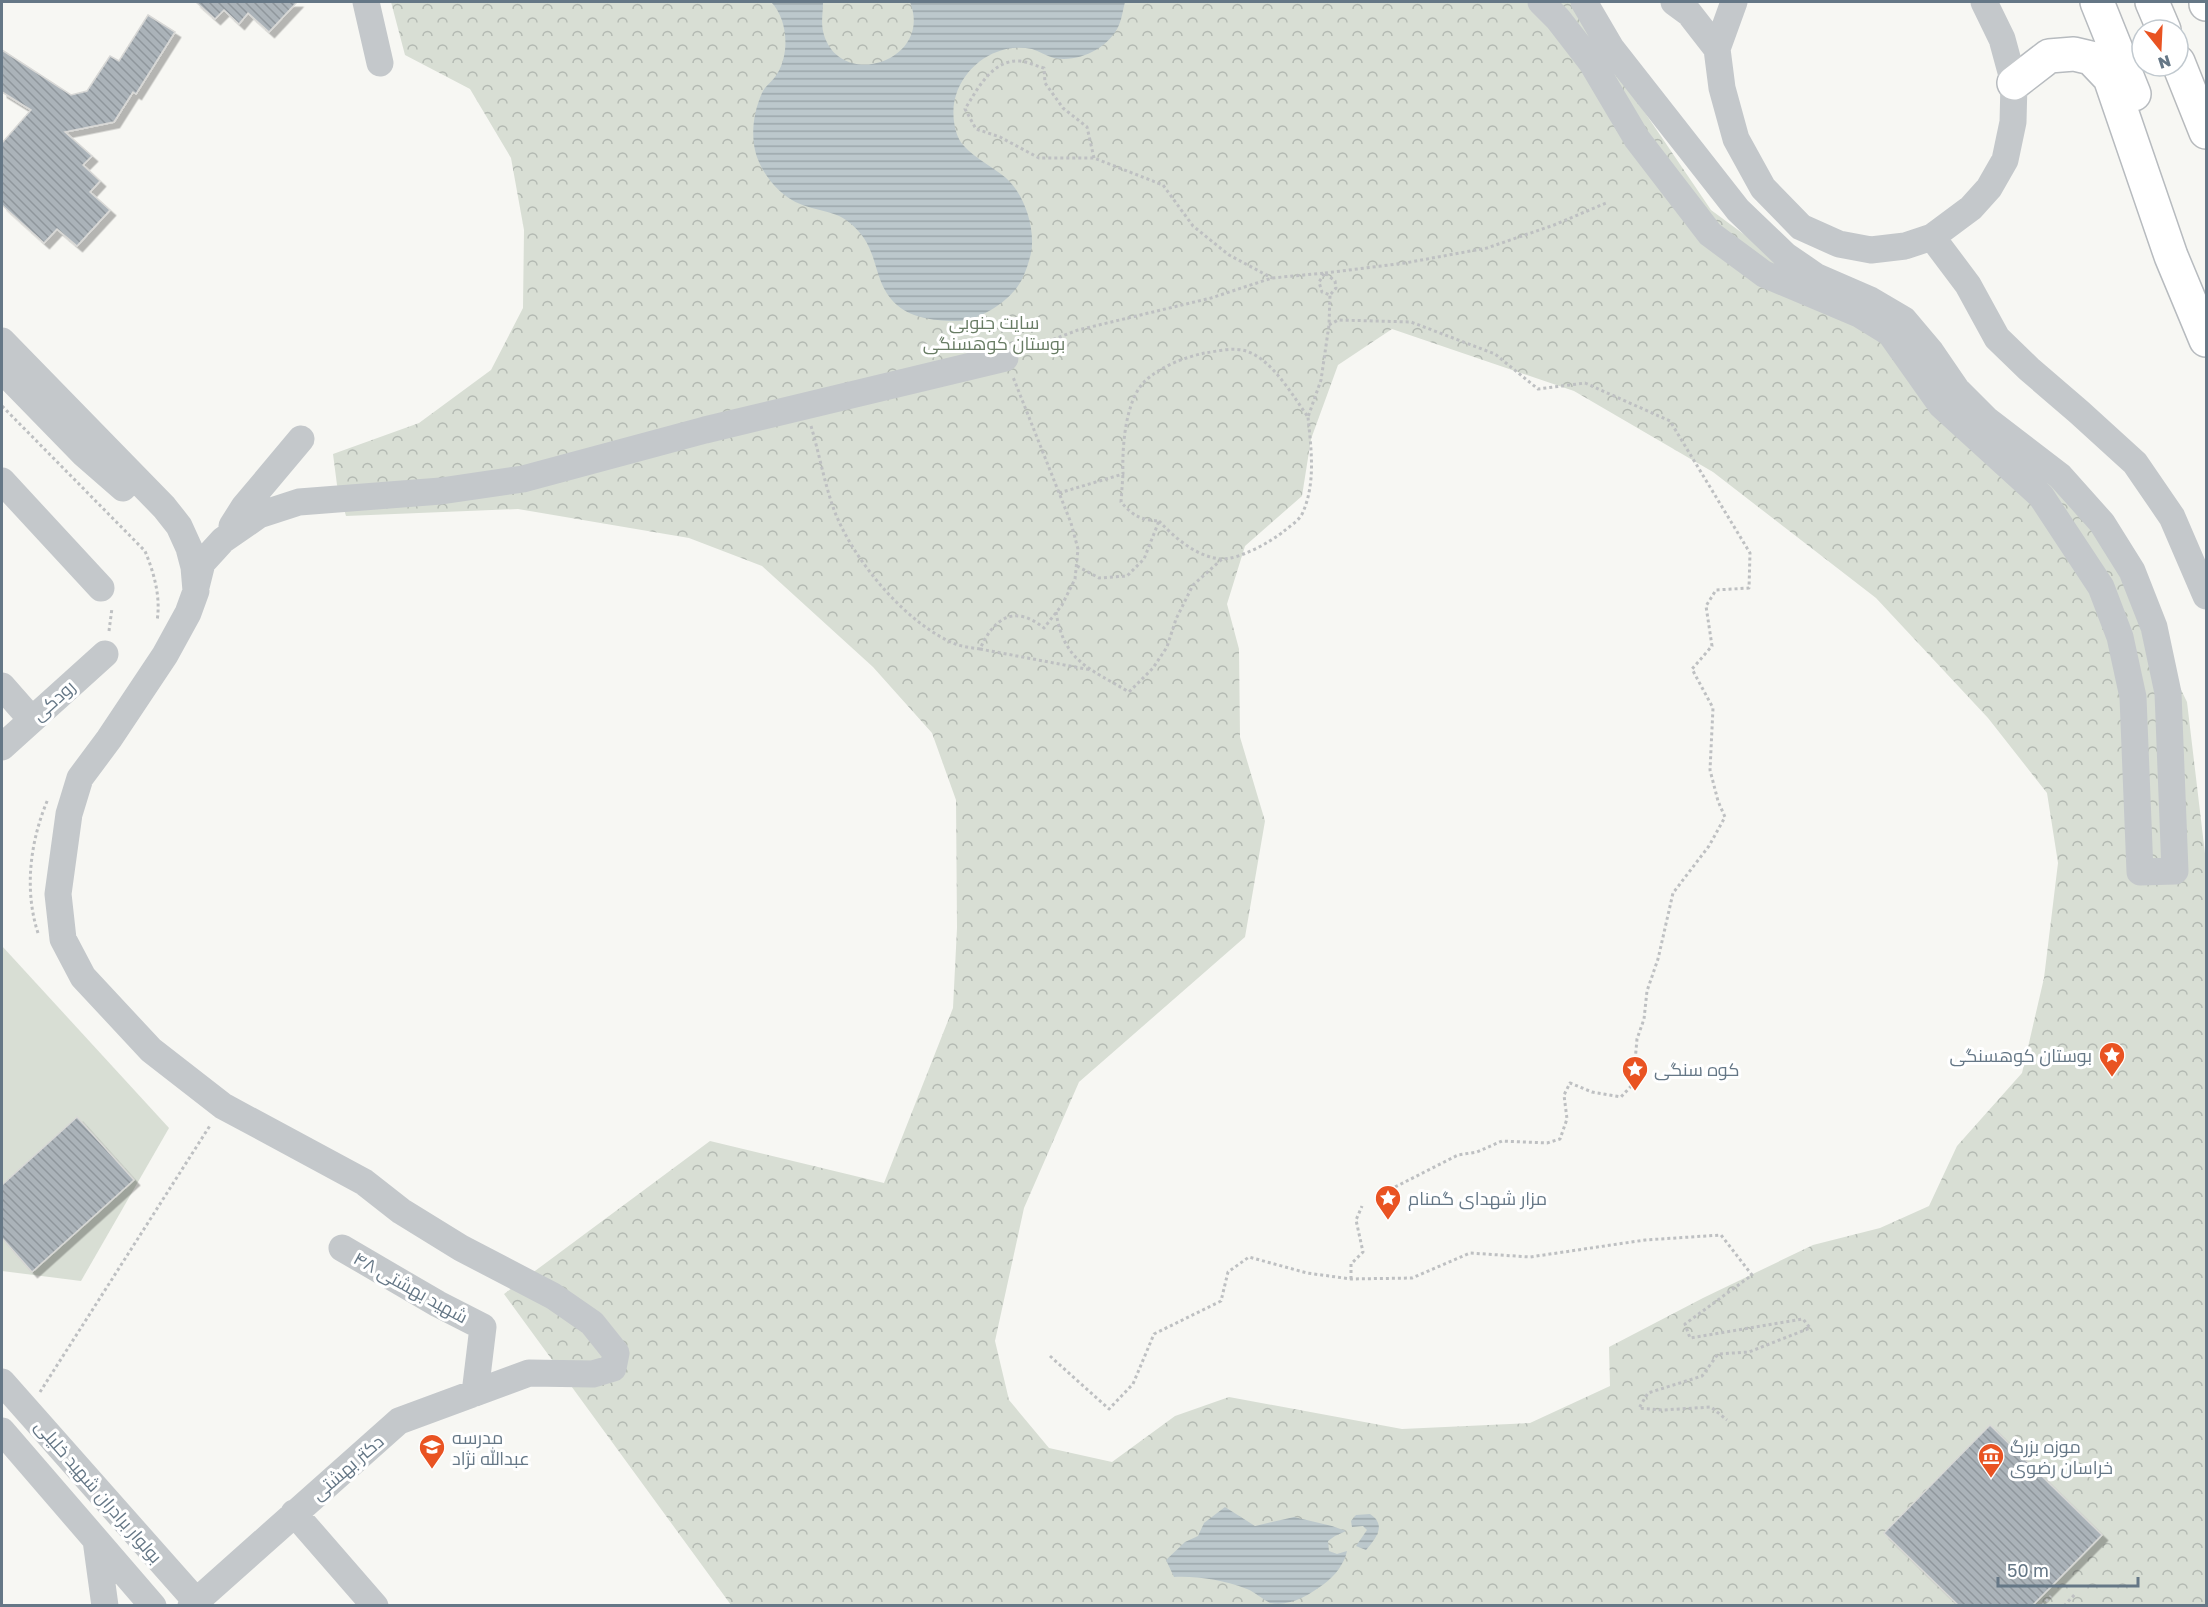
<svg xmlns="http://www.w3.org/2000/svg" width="2208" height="1607" font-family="'Golos Text',Cairo,sans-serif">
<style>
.green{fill:#d8ded4}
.forest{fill:url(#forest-crowns);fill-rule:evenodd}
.water{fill:url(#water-rules)}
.building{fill:url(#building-back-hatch);stroke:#d8d8d6;stroke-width:1.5;filter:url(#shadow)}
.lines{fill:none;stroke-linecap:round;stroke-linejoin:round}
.major-casing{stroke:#b7bbbf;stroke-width:36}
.highway-casing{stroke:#b7babd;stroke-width:36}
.path{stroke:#bec0c2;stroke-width:3;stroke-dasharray:3 3;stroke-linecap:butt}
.minor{stroke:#c4c8cb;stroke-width:27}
.major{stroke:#fff;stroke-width:33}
.highway{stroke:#fff;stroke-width:33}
.labels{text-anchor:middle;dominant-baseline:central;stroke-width:6;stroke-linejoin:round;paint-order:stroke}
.park-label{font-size:18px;fill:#687c64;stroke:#fff}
.street-label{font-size:18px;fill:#657786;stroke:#fff}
.poi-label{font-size:18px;fill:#657786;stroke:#fff;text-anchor:start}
</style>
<defs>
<pattern id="forest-crowns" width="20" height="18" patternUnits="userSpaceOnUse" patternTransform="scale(1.5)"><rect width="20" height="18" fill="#d8ded4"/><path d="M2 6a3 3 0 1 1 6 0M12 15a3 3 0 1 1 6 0" fill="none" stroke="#b3b9b2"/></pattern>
<pattern id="water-rules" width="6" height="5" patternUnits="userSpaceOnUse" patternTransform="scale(1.5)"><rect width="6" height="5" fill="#bcc8cc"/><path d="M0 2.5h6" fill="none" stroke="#9ca7ab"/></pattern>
<pattern id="building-back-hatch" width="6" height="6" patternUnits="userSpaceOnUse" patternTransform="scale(1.5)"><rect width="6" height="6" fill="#abb3b9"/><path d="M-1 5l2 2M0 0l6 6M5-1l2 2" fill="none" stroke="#8f969c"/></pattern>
<filter id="shadow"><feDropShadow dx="5.5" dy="5.5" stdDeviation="0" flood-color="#0004"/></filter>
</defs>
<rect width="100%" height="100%" fill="#f7f7f3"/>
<path class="green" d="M2,946L169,1128L81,1281L2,1271Z"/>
<path class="forest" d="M391,2H1585L1637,101L1711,210L1795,272L2039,470L2117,558L2187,702L2206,862V1605H731L504,1294L710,1141L884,1183L953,1008L957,928L956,800L932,733L873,667L762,566L689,538L518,509L346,516L337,485L333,454L419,423L491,370L523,308L524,230L511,158L470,89L405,55ZM1392,329L1574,391L1713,472L1876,598L1988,718L2047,793L2058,863L2044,978L2022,1073L1957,1146L1929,1206L1880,1228L1813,1245L1703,1298L1609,1347L1610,1386L1530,1423L1402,1429L1229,1397L1175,1416L1112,1462L1049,1448L1009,1400L995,1341L1024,1208L1079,1082L1245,937L1265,821L1240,737L1239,649L1227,604L1245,546L1302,496L1311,439L1338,365Z"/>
<path class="water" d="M771,2H823C823,15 820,25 825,38C845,90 933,59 910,2H1125C1123,9 1122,18 1119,25C1109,48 1079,63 1054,58C1046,56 1039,51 1032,49C998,42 966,64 956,95C951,109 953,135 964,146C976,159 993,167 1006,178C1023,193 1033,222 1032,244C1032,254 1027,268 1023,277C1014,299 980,321 957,321C938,321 913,319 897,305C870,281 882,249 850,223C834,209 810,211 792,200C775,190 759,169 755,150C751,131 754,111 762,93C765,86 773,81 777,74C790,54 788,19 771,2Z
M1225,1507L1255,1526L1294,1517L1332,1526L1346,1531L1335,1536L1328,1541L1329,1551L1337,1554L1347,1551C1345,1563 1334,1577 1324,1584C1309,1595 1290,1607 1270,1603C1262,1599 1255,1592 1247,1589C1223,1580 1198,1576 1174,1577L1166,1560L1185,1542L1198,1536L1204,1523Z
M1370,1514C1387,1525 1376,1538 1366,1550L1356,1546L1367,1530L1363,1526L1352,1527L1351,1521L1356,1515Z"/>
<path class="building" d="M196,2H297L269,32L248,13L239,24L224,10L215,19Z
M148,15L175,32L136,94L133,92L114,122L65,132L92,156L83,165L100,181L90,192L110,210L77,246L57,229L44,243L2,205V143L31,110L2,92V50L71,95L87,91L110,56L119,61Z
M77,1117L134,1180L32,1272L2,1238V1185Z
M1990,1425L2102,1535L2033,1605H1958L1884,1533Z"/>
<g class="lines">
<g class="major-casing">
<path id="major" d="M2097,2L2134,94
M2014,83L2049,56L2074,54L2091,58L2110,78L2171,256L2206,340"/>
</g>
<g class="highway-casing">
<path id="highway" d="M2152,2L2164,30
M2206,2V4
M2178,62L2206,132"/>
</g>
<path class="path" d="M1094,158L1087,127L1063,108L1045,83L1044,68C1036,66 1028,62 1020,61C992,59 977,90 965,109L976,129L1000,137L1039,158H1094L1163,185L1193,226L1229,255L1272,278
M1325,273L1405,263L1487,248L1554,225L1606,203
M1329,325L1338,320L1411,322L1495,354L1538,389L1585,383L1670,421L1750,553L1749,588L1716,590L1706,606L1712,646L1692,669L1713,708L1710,770L1718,801L1725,817L1709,846L1673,893L1658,959L1647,991L1644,1019L1637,1039L1633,1084L1621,1097L1592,1092L1570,1083L1564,1095L1567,1119L1560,1139L1547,1143L1502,1141L1477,1152L1458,1155L1395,1187L1387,1197
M1025,350L1078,330L1211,298L1272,278L1325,273L1319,282L1322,292L1330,295L1336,288L1335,281L1325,273
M2,406L145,551C154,573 161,597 157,621
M811,426C819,453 824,481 833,507C851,558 907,626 958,645C965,647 973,648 980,649C994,618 1014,604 1044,628L1062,605L1075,579L1078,549L1071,523L1013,377
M1059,493L1123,474C1122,448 1125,402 1144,382C1159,367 1185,357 1205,353C1218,351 1234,347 1246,351C1272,359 1293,396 1308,417L1321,380L1329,325L1330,295
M1159,521C1175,538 1197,557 1221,559C1238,560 1271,542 1284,531C1290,526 1300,520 1303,512C1316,482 1311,448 1308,417
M1077,566L1099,578L1127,576L1144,559L1159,521C1141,520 1133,516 1121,502L1123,474
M1056,612C1064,662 1089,668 1129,692L1153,668L1167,647L1176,619L1193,585L1222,559
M109,631L112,608
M980,649L1091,670
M38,933C24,890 30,841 48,799
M1351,1279V1264L1363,1252L1356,1220L1362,1206
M1050,1356L1109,1409L1133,1384L1154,1334L1221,1301L1228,1272L1249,1257L1307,1273L1351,1279L1412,1278L1470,1253L1530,1257L1645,1240L1721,1235L1752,1275L1685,1324L1690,1338L1803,1319L1810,1328L1749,1352L1718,1354L1702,1376L1648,1393L1639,1408L1663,1410L1711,1407L1727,1420
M40,1392L211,1124
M2042,1606L2051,1596
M2064,1606L2076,1593"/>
<path class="minor" d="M366,2L380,63
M1541,2L1558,19L1592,63L1637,139L1710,234L1764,274L1859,314L1890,333L1941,405L2041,496L2101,587L2120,637L2133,697L2140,872L2175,871L2168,693L2154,627L2132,571L2102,523L2060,476L1987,420L1957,390L1931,352L1904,320L1870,300L1817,277L1785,255L1738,210L1611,48L1584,2
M1674,2L1689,13L1717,49
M1734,2L1717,49L1722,88L1736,139L1763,188L1801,227L1839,244L1871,250L1905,246L1932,237L1971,208L1989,188L2005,160L2013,122L2014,83L2002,39L1984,2
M1932,237L1968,285L1997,338L2029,369L2079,412L2135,463L2172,517L2206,596
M2,341L164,507L179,526L189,548L194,567L196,591L188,613L165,655L109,739L80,778L69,814L58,894L63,939L83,977L151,1050L223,1106L364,1182L401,1211L461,1248L553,1296L592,1323L616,1353L613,1368L593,1374L529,1373L399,1421L191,1606
M2,370L84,454L123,488
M2,481L101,588
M232,526L244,507L301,439
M196,587L202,563L223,540L259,515L299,502L441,491L523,479L705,430L1005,358
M2,686L31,719
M2,747L105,654
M342,1248L438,1304L483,1327L475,1393
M2,1382L196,1601
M2,1431L153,1606
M294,1513L375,1606
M96,1540L105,1606"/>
<use href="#major" class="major"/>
<use href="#highway" class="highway"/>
</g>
<defs>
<g id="sight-pin" transform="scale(1.35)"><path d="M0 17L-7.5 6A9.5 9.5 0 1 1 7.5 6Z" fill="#e95322" stroke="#fff"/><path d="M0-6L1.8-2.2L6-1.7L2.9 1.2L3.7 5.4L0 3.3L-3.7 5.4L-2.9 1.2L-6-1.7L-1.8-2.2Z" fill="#fff"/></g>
<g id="school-pin" transform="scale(1.35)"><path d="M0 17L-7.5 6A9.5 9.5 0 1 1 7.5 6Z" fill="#e95322" stroke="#fff"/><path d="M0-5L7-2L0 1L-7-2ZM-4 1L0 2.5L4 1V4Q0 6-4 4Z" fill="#fff"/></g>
<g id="museum-pin" transform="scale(1.35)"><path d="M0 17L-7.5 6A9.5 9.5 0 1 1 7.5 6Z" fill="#e95322" stroke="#fff"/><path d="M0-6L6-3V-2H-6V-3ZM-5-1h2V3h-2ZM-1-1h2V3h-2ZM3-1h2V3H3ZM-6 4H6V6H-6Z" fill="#fff"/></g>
</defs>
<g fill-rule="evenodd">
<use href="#sight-pin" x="2112" y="1055"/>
<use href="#sight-pin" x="1635" y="1069"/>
<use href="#sight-pin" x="1388" y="1198"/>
<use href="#school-pin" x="432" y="1447"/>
<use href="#museum-pin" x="1991" y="1456"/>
</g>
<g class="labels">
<g class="park-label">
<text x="994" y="322">سایت جنوبی<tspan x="994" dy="21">بوستان کوهسنگی</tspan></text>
</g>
<g class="street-label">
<text transform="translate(53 700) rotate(-42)">رودکی</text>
<text transform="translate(411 1287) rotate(29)">شهید بهشتی ۴۸</text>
<text transform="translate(347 1467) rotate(-41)">دکتر بهشتی</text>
<text transform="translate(99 1491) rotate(49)">بولوار برادران شهید خلیلی</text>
</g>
<g class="poi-label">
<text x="2092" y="1055" text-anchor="end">بوستان کوهسنگی</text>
<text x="1654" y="1069">کوه سنگی</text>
<text x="1408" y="1198">مزار شهدای گمنام</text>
<text x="452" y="1437">مدرسه<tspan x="452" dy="21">عبدالله نژاد</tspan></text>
<text x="2010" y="1446">موزه بزرگ<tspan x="2010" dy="21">خراسان رضوی</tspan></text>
</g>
</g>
<rect width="2208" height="1607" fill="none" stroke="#657786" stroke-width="6"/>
<g transform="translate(2160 48) rotate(162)"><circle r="28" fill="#ffffff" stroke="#c1c9cf" stroke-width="1.5"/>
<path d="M0-4.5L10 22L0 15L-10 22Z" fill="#e95322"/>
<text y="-9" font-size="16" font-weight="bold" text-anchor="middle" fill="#657786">N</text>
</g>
<path d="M1998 1577v9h140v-9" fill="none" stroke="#657786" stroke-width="3"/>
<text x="2007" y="1577" font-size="18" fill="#657786" stroke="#ffffff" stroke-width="4.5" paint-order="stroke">50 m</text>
</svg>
